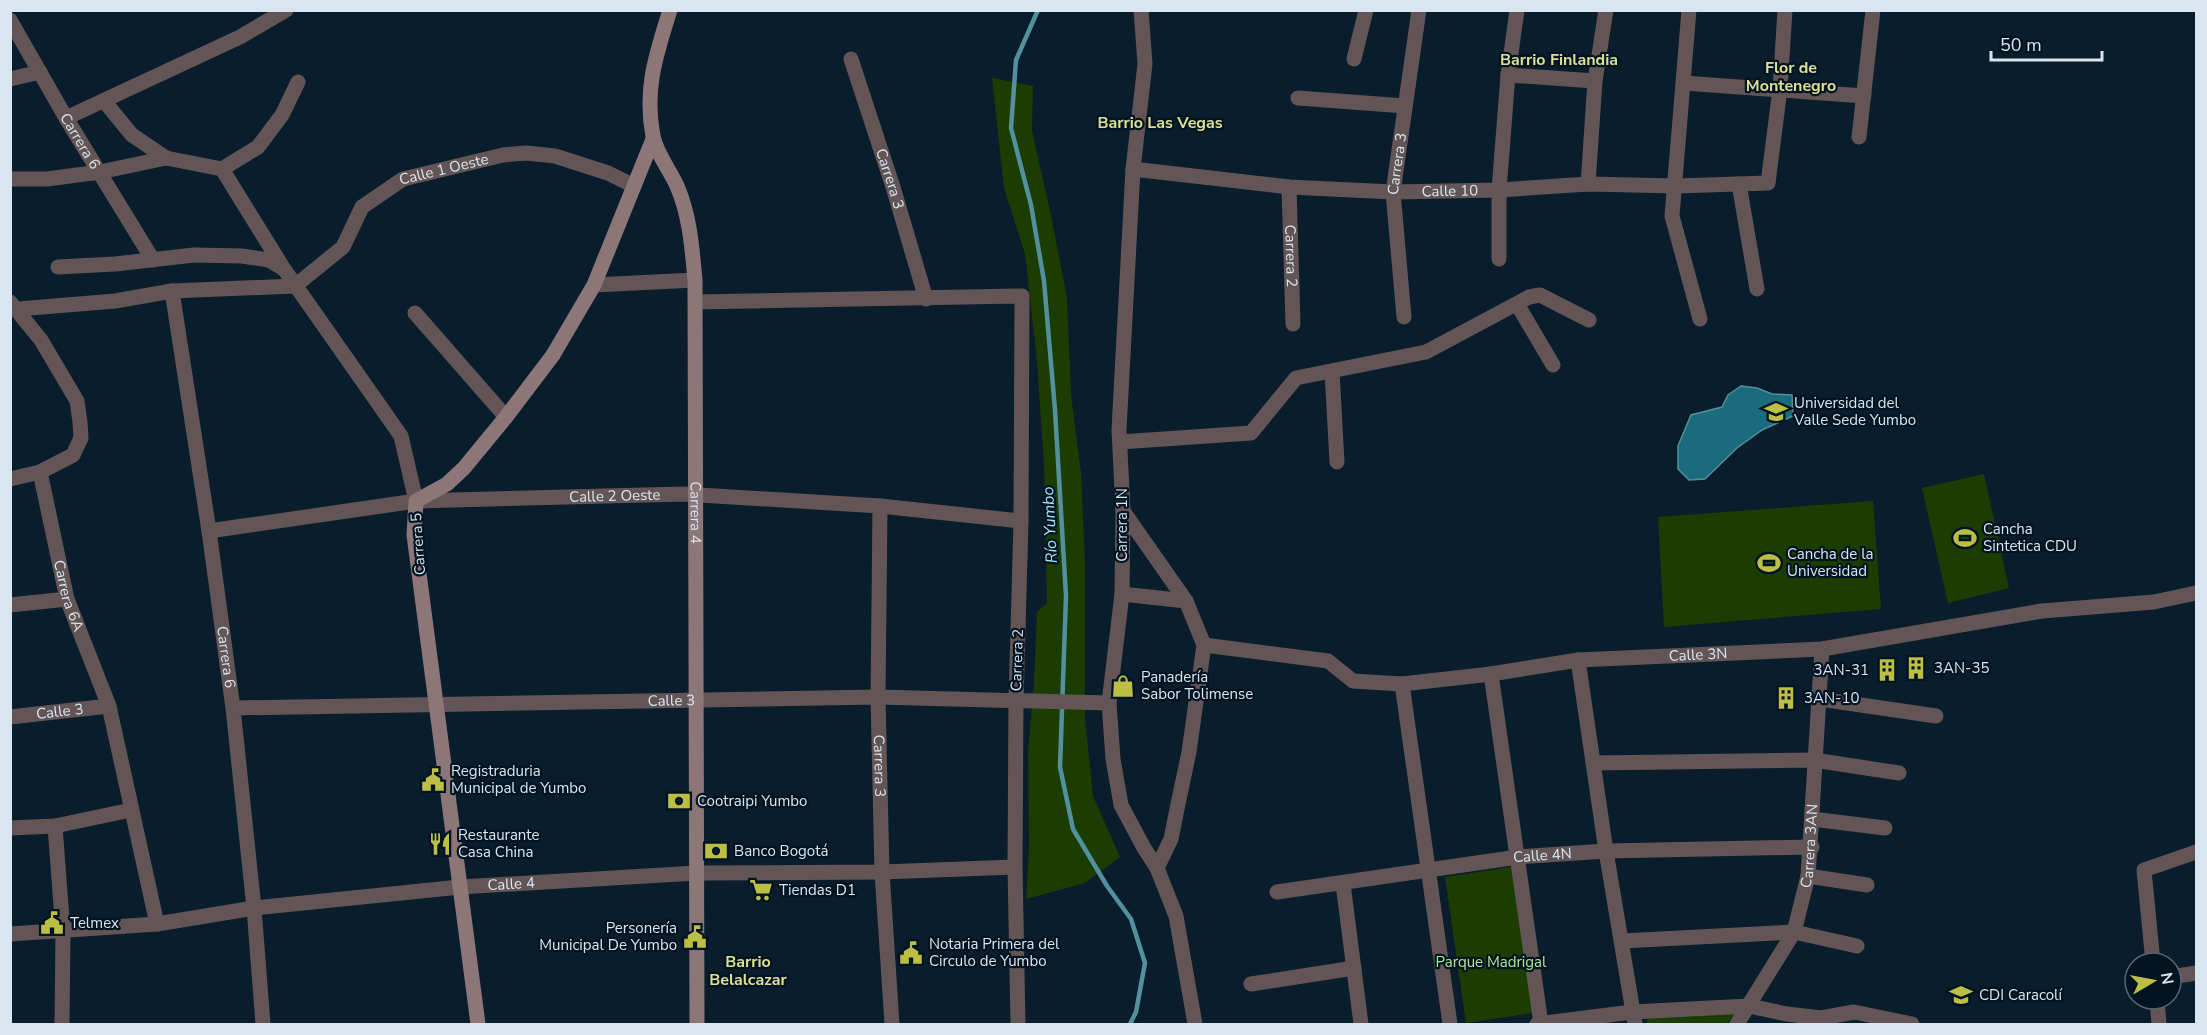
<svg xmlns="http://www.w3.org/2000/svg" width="2207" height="1035" font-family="'Nunito Sans',sans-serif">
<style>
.green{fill:#1b3d02}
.water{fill:#1a6b7b;stroke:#53909e;stroke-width:1.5}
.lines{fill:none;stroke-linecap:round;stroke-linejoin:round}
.stream{stroke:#53909e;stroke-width:4.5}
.minor{stroke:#635555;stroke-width:15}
.tertiary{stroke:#635555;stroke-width:15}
.secondary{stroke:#8c7677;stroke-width:15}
.labels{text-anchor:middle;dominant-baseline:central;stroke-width:4.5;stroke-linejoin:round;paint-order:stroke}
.street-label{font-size:15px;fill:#d9e6f1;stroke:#021322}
.poi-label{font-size:15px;fill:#d9e6f1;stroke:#021322;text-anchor:start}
.park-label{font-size:15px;fill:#afe893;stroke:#021322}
.neighbourhood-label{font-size:16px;font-weight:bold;fill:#dce092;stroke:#021322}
.water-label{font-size:16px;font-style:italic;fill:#9de7f7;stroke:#021322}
</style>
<rect width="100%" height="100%" fill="#091d2c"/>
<path class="green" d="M992,78L1033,86L1032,131L1051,215L1067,298L1071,395L1081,473L1085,561V718L1093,796L1120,857L1085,883L1026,899L1029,849L1028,751L1034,683L1037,612L1047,603L1044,465L1037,361L1025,254L1004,188Z
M1984,474L2009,588L1948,603L1922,488Z
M1873,501L1881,609L1664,627L1658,517Z
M1511,867L1533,1013L1466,1023L1445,877Z
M1735,1013L1727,1024H1647V1017Z"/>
<path class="water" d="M1741,386L1757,388L1772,394L1792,395L1793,416L1762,430L1737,448L1705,479L1689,480L1678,469V446L1691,415L1722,407L1728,395Z"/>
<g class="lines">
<path class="stream" d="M1038,10L1016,60L1011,128L1031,205L1044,281L1055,410L1066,596L1060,767L1073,829L1107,886L1131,919L1145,963L1136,1012L1130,1024"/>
<g class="minor">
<path d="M1689,10L1672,216L1700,319"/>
<path id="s1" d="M10,20L66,118L153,260"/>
<path id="s2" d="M851,59L893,187L926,299"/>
<path d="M1354,59L1366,10"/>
<path d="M1508,75L1595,81"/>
<path d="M10,79L40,72"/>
<path d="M1684,83L1864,96"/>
<path d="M1298,98L1405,106"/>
<path d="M104,101L132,135L166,158"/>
<path d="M66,118L240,37L286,10"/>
<path d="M1859,137L1873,10"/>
<path d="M222,169L258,147L282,115L298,82"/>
<path d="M222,169L282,266"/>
<path id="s3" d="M1133,169L1289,187L1393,192L1499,190L1588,184L1676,186L1768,183L1780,89L1785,10"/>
<path d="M10,179H47L100,172L166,158L222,169"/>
<path d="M1588,184L1595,81L1606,10"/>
<path d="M1739,184L1757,289"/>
<path id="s4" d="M1289,187L1293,324"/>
<path d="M1499,259V190L1508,75L1517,10"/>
<path d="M58,267L115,264L194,255L242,256L269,260L284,269L401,436L416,501"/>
<path d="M594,285L695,280"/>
<path id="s5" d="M172,291L209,531L233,708"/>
<path id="s6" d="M10,302L41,340L77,401L80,422L81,438L73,455L40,472L67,599L109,706L157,924"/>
<path d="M696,302L1022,296L1021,521L1016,701"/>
<path d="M1517,304L1553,365"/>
<path id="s7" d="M18,309L115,301L172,291L295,286L343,247L362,207L403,179L503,155L526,153L555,156L608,173L634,186"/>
<path d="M415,313L506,417"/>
<path id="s8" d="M1404,317L1393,192L1419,10"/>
<path d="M1332,371L1337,462"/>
<path d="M1120,442L1251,433L1296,378L1426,352L1529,297L1540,295L1589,320"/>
<path d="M10,479L40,472"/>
<path d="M1123,511L1186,601L1204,645L1189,752L1177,809L1171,839L1157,868"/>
<path id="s9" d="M209,531L416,501L683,494L880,506L1021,521"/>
<path d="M1122,594L1186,601"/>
<path d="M10,605L67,599"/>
<path id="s10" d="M1204,645L1328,661L1353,681L1402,684L1491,674L1578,660L1822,649L2042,611L2154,602L2196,593"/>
<path d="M1578,660L1606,851L1635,1024"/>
<path d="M1491,674L1541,1024"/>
<path d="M1402,684L1450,1024"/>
<path d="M878,697L880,506"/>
<path d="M1820,699L1936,716"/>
<path d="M1109,703L1122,594L1123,511L1119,430L1133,169L1145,64L1141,10"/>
<path id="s11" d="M10,717L109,706"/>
<path d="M1593,763L1814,760L1899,773"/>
<path d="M1812,819L1885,828"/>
<path d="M55,826L63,932L62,1024"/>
<path d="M10,828L55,826L131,810"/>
<path d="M1808,876L1867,885"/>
<path d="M1343,884L1361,1024"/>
<path id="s12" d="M1277,892L1518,857L1606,851L1812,847"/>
<path id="s13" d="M10,934L157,924L254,908L460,887L696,873L882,872L1015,867"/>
<path d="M1622,941L1794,932L1857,946"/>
<path d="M2153,963L2144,870L2196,852"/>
<path d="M2171,977L2196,973"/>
<path d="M1251,984L1354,968"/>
<path d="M2157,999L2159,1024"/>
<path d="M1537,1024L1632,1012L1749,1006L1787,1014L1821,1018L1854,1012L1912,1024"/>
<path id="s14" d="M1737,1024L1794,932L1808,876L1822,649"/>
</g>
<g class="tertiary">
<path id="s15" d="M878,697L882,872L892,1024"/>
<path d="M1016,701L1015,867L1018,1024"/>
<path id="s16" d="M263,1024L254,908L233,708L878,697L1109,703L1113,759L1121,805L1144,848L1157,868L1176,916L1195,1024"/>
</g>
<g class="secondary">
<path id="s17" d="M670,10C656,55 644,89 653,136C656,153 670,170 677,186C690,216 692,248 695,280L697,1024"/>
<path d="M478,1024L414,535L416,501L447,484L464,468L506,417L553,355L594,285L653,139"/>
</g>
</g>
<defs>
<g id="university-bare" transform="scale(1.8)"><path d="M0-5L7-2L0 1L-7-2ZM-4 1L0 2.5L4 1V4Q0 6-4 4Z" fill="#bcbf44" stroke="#021322" stroke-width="2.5" paint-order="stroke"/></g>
<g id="stadium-bare" transform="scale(1.8)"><path d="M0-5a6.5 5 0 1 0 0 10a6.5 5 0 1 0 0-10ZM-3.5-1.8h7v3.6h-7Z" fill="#bcbf44" stroke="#021322" stroke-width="2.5" paint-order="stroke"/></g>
<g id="building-bare" transform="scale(1.8)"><path d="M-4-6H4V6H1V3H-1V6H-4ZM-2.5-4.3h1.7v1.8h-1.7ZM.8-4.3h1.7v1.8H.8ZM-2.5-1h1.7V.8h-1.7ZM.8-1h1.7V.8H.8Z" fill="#bcbf44" stroke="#021322" stroke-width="2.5" paint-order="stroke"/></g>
<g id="shop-bare" transform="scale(1.8)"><path d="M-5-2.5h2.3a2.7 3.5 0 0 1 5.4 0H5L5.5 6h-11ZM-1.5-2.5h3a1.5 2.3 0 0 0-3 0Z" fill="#bcbf44" stroke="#021322" stroke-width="2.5" paint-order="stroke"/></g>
<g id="civic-bare" transform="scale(1.8)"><path d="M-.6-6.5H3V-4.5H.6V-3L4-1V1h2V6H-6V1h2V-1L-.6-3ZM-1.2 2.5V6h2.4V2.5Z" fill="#bcbf44" stroke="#021322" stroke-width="2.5" paint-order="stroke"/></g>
<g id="bank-bare" transform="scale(1.8)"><path d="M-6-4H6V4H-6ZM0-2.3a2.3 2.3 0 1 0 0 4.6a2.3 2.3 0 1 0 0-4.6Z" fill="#bcbf44" stroke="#021322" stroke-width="2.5" paint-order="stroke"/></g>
<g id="restaurant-bare" transform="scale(1.8)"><path d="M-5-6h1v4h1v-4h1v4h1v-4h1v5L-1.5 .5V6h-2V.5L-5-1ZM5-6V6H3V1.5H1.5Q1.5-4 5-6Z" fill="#bcbf44" stroke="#021322" stroke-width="2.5" paint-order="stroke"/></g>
<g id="supermarket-bare" transform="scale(1.8)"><path d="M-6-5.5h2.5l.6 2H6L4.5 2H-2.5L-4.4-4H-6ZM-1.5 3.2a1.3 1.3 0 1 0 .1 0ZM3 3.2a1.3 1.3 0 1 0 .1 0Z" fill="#bcbf44" stroke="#021322" stroke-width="2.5" paint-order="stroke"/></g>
<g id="school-bare" transform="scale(1.8)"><path d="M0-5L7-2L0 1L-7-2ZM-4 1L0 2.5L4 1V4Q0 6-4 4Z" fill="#bcbf44" stroke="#021322" stroke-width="2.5" paint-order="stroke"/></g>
</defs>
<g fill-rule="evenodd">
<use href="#university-bare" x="1776" y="412"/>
<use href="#stadium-bare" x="1965" y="538"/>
<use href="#stadium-bare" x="1769" y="563"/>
<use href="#building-bare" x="1916" y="668"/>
<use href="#building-bare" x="1887" y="670"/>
<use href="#shop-bare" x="1123" y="686"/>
<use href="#building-bare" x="1786" y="698"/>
<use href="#civic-bare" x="433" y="780"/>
<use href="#bank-bare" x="679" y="801"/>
<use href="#restaurant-bare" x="440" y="844"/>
<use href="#bank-bare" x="716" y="851"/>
<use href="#supermarket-bare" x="761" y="890"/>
<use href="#civic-bare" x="52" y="923"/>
<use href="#civic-bare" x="695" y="937"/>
<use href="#civic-bare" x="911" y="953"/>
<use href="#school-bare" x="1961" y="995"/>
</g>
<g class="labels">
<g class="street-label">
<text stroke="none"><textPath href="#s1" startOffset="140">Carrera 6</textPath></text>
<text stroke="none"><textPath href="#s8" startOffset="154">Carrera 3</textPath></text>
<text stroke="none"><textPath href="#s7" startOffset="476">Calle 1 Oeste</textPath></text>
<text stroke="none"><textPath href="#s2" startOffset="126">Carrera 3</textPath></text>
<text stroke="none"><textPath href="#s3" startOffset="318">Calle 10</textPath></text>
<text stroke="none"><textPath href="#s4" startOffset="69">Carrera 2</textPath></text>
<text stroke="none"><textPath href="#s9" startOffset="408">Calle 2 Oeste</textPath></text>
<text stroke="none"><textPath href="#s17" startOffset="513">Carrera 4</textPath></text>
<text transform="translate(1122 525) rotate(-90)">Carrera 1N</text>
<text transform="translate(418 544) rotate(-94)">Carrera 5</text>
<text stroke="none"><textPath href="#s6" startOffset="340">Carrera 6A</textPath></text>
<text stroke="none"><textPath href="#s10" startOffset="504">Calle 3N</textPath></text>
<text stroke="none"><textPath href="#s5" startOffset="370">Carrera 6</textPath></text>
<text transform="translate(1017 660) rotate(-88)">Carrera 2</text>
<text stroke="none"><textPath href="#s16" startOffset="756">Calle 3</textPath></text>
<text stroke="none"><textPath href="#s11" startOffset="50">Calle 3</textPath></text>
<text stroke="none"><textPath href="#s15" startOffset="69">Carrera 3</textPath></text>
<text stroke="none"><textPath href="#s14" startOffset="196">Carrera 3AN</textPath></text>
<text stroke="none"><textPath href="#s12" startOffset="268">Calle 4N</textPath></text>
<text stroke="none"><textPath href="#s13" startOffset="504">Calle 4</textPath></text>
</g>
<g class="poi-label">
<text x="1794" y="403">Universidad del<tspan x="1794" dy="17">Valle Sede Yumbo</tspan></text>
<text x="1983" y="529">Cancha<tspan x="1983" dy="17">Sintetica CDU</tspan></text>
<text x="1787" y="554">Cancha de la<tspan x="1787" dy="17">Universidad</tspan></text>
<text x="1934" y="668">3AN-35</text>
<text x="1869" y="670" text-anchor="end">3AN-31</text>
<text x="1141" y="677">Panadería<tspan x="1141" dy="17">Sabor Tolimense</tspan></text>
<text x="1804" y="698">3AN-10</text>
<text x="451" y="771">Registraduria<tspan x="451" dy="17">Municipal de Yumbo</tspan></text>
<text x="697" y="801">Cootraipi Yumbo</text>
<text x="458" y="835">Restaurante<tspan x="458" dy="17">Casa China</tspan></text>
<text x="734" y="851">Banco Bogotá</text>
<text x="779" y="890">Tiendas D1</text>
<text x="70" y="923">Telmex</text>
<text x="677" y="928" text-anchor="end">Personería<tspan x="677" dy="17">Municipal De Yumbo</tspan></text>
<text x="929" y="944">Notaria Primera del<tspan x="929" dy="17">Circulo de Yumbo</tspan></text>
<text x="1979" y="995">CDI Caracolí</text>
</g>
<g class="park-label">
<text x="1491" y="962">Parque Madrigal</text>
</g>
<g class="neighbourhood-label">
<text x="1559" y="60">Barrio Finlandia</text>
<text x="1791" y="68">Flor de<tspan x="1791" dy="18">Montenegro</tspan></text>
<text x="1160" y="123">Barrio Las Vegas</text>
<text x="748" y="962">Barrio<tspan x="748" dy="18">Belalcazar</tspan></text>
</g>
<g class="water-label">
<text transform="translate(1050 525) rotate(-93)">Río Yumbo</text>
</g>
</g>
<rect width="2207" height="1035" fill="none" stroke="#d9e6f1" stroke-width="24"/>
<g transform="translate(2153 981) rotate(80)"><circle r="28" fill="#021322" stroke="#586775" stroke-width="1.5"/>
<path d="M0-4.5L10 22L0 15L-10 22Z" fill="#bcbf44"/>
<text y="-9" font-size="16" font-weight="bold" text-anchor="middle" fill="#d9e6f1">N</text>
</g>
<path d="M1991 51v9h111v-9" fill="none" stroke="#d9e6f1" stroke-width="3"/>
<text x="2000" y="51" font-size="18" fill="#d9e6f1" stroke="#021322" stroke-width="4.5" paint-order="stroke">50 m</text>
</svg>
